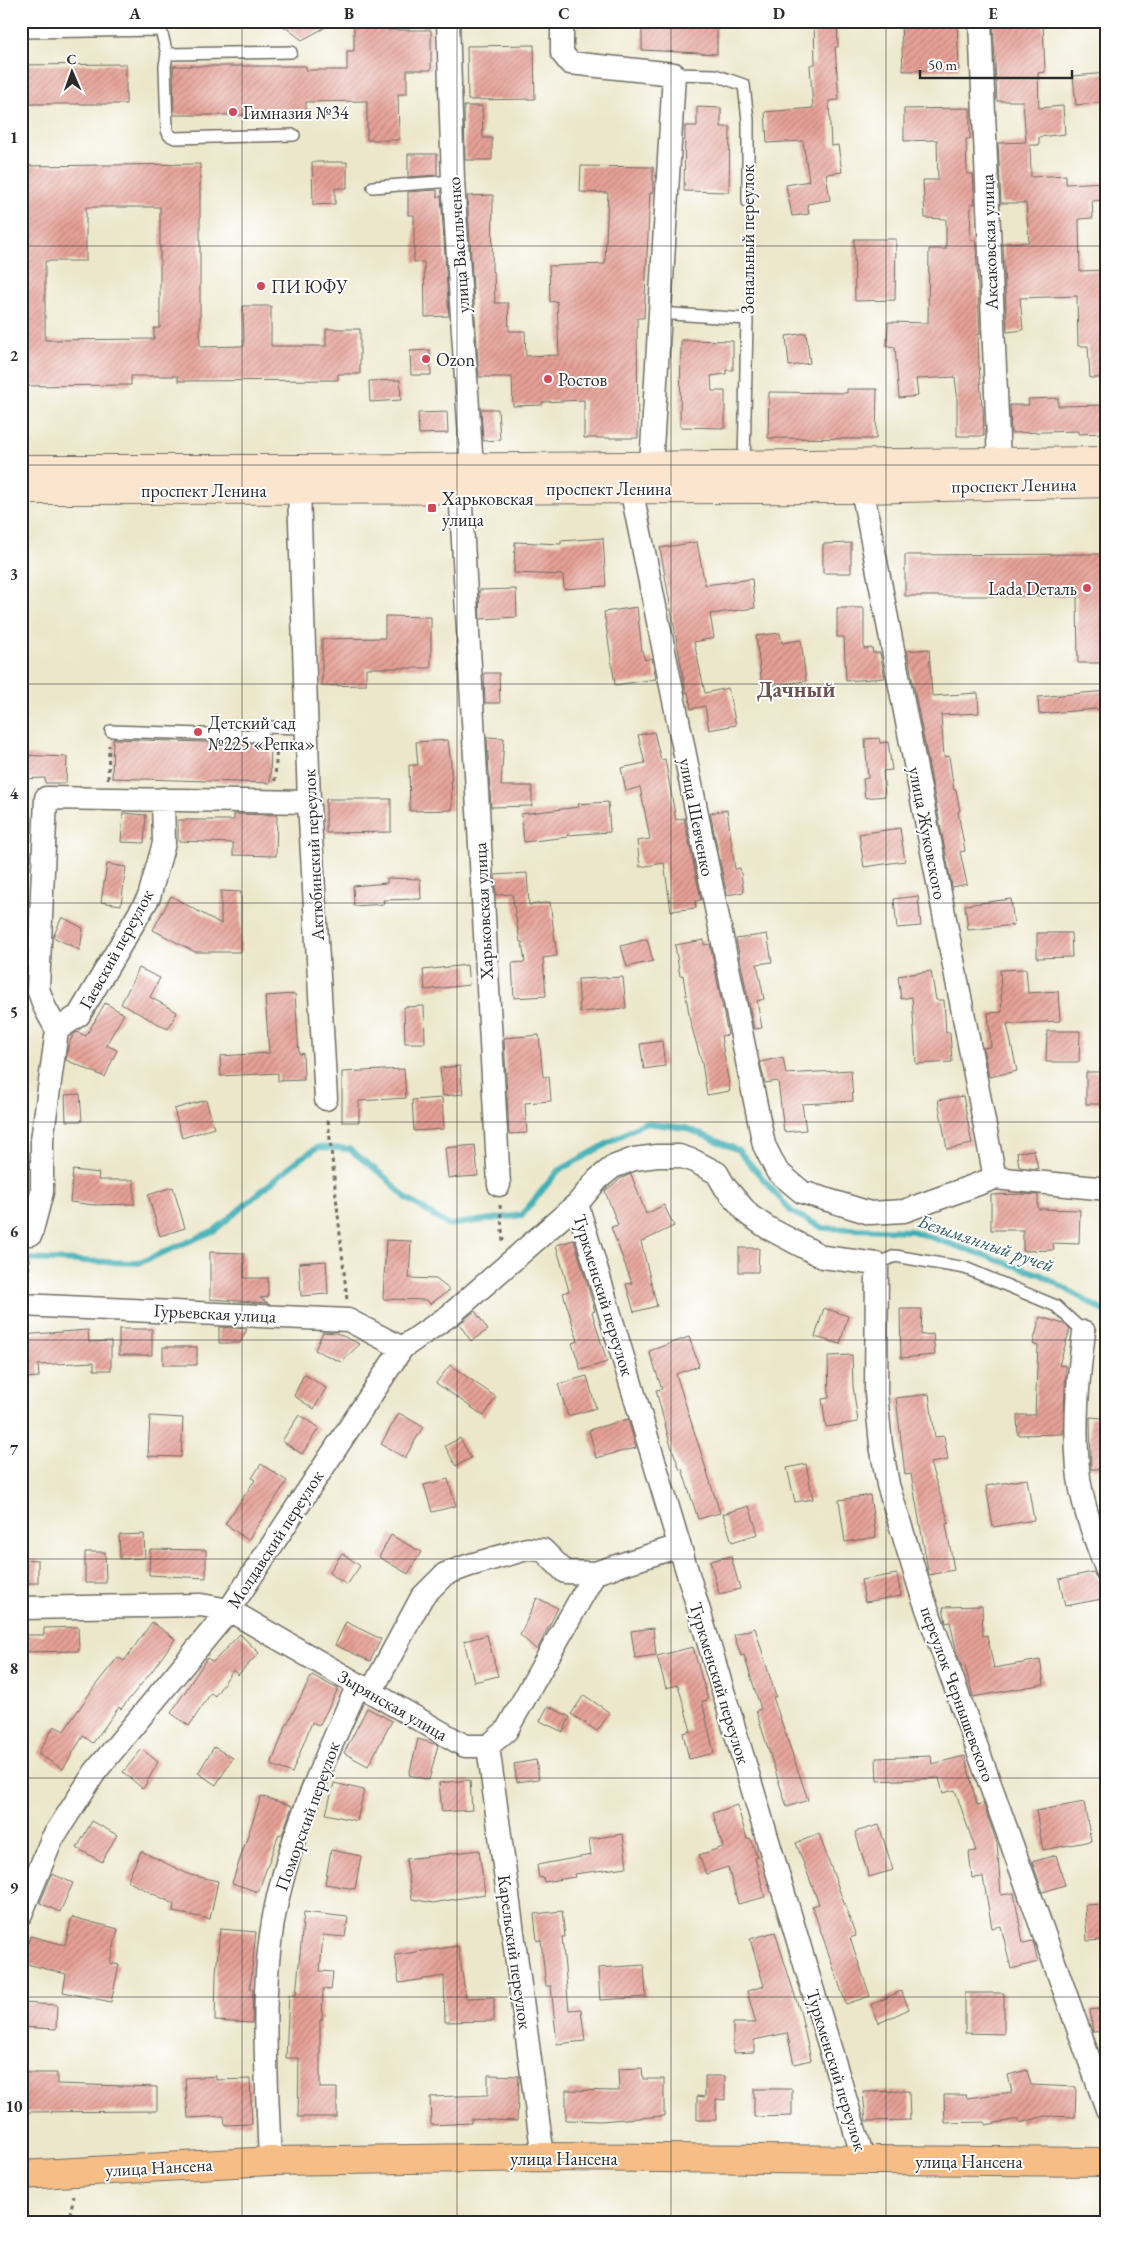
<svg xmlns="http://www.w3.org/2000/svg" width="1128" height="2243" font-family="'EB Garamond',serif">
<style>
.lines{fill:none;stroke-linecap:round;stroke-linejoin:round}
.stream{stroke:#3badb4;stroke-width:6}
.building{fill:url(#building-hatch);fill-rule:evenodd}
.service-casing{stroke:#6f6d63;stroke-width:14}
.minor-casing{stroke:#6f6d63;stroke-width:25}
.secondary-casing{stroke:#6f6d63;stroke-width:30}
.primary-casing{stroke:#6f6d63;stroke-width:30}
.path{stroke:#6f6d63;stroke-width:3;stroke-dasharray:4 4;stroke-linecap:butt}
.service{stroke:#fff;stroke-width:11}
.minor{stroke:#fff;stroke-width:22}
.secondary{stroke:#fbe5cf;stroke-width:28}
.primary{stroke:#f6be86;stroke-width:28}
.grid{fill:none;stroke:#2b2b2b;stroke-width:1;stroke-opacity:0.55}
.poi-dot{fill:#d1495b;stroke:#fff;stroke-width:2}
.labels{text-anchor:middle;dominant-baseline:central;stroke-width:4;stroke-linejoin:round;paint-order:stroke}
.poi-label{font-size:18px;fill:#2b2b2b;stroke:#fff;text-anchor:start}
.street-label{font-size:18px;fill:#2b2b2b;stroke:#fff}
.water-label{font-size:19px;font-style:italic;fill:#315f62;stroke:#fff}
.district-label{font-size:22px;font-weight:bold;fill:#6c5451;stroke:#fff}
.neatline{fill:none;stroke:#2b2b2b;stroke-width:2}
.grid-label{font-size:16px;text-anchor:middle;font-weight:bold;fill:#2b2b2b}
</style>
<defs>
<pattern id="building-hatch" width="6" height="6" patternUnits="userSpaceOnUse" patternTransform="scale(1.25)"><rect width="6" height="6" fill="#e6a197"/><path d="M-1 1l2-2M0 6l6-6M5 7l2-2" fill="none" stroke="#bb837b"/></pattern>
</defs>
<rect width="100%" height="100%" fill="#fff"/>
<filter id="ink" filterUnits="userSpaceOnUse"><feTurbulence type="fractalNoise" baseFrequency=".02" numOctaves="2"/><feDisplacementMap in="SourceGraphic" scale="10" xChannelSelector="R" yChannelSelector="G"/><feConvolveMatrix kernelMatrix="1 2 1 2 8 2 1 2 1" color-interpolation-filters="sRGB"/></filter>
<filter id="wash" filterUnits="userSpaceOnUse"><feTurbulence type="fractalNoise" baseFrequency=".0096" numOctaves="4" result="noise"/><feDisplacementMap in="SourceGraphic" scale="20" xChannelSelector="R" yChannelSelector="G"/><feGaussianBlur stdDeviation="1.12" result="paint"/><feColorMatrix in="noise" values="0 0 0 0 0 0 0 0 0 0 0 0 0 0 0 0 0 1.4 0 .05"/><feComposite in="paint" operator="in"/></filter>
<g filter="url(#wash)">
<rect width="100%" height="100%" fill="#ece7cb"/>
<g class="lines">
<path class="stream" d="M21,1259L139,1263L215,1230L298,1160L318,1147L349,1149L385,1177L406,1198L448,1225L522,1215L558,1171L644,1123L686,1128L738,1150L792,1212L823,1228L912,1231L1042,1275L1107,1313"/>
</g>
<g id="blocks">
<path class="building" d="M277,21H337L302,40Z
M354,21H388V30H431V70H407V94H398L399,140H367V101L306,102V115H174L173,66H306V70H347V51H354Z
M642,21H717V54L642,50Z
M814,21H837L838,47H835L839,100L829,101L831,146L838,145L842,172L826,174L830,200L807,204L809,214L792,216L786,185L809,181L803,141L767,143L765,112L813,108L810,65L815,64Z
M901,21H957L959,70L903,71Z
M993,21H1043L1045,72L1038,73L1039,108L1063,106L1065,134L1039,137V145H1030L1031,177L1066,175V184L1107,182V200L1092,201L1093,218L1079,219L1080,271L1106,270L1107,378H1090L1088,346H1078L1077,296L1020,298L1023,330L1007,332L1003,243L1029,242L1026,203H1001L998,143L1026,142L1023,101H997Z
M534,45L535,99L468,100L467,46Z
M126,64V104H21V65Z
M1107,73V102L1076,105L1073,76Z
M464,106H482L483,138H492V160H465Z
M697,107L721,108V127H730L729,192L684,191L685,126H697Z
M970,108V139H966L967,174H973L975,204H971L970,240H975L976,244L980,334H978L979,365L982,406H983L984,436H957V394L955,377L916,379L918,396L899,398L895,347L887,346L888,322L928,323L929,249H946V219L925,218L923,180H938L937,140L904,141V109Z
M408,154H437V175L408,177Z
M312,162H347V188H335V204L313,205Z
M200,164V347L244,346L243,306H271V346H326V329H360V374H338V380L178,381V376H131V385L21,386V166ZM86,207H160V328H154V339L45,340V261H86Z
M581,166L653,167V193H650L644,318H637L638,438H584V400L542,402V405L513,406L512,377H479L467,196L493,195L492,272H494L495,303H508L509,331H525L526,356L559,355L557,301L550,302L549,266L605,264L608,193L580,192Z
M437,190V197L441,196L449,316L425,317L424,262H414V215H408V192Z
M854,239H896L895,300L855,301Z
M806,333L810,363L789,366L786,336Z
M681,340L733,341V370H726V374L711,376L712,391H725V428L680,427Z
M430,350L431,375H411L410,351Z
M400,380L401,400L370,402L369,381Z
M847,389H877L876,439L768,438L769,392L847,393Z
M1058,398V406L1104,405L1105,433L1078,434V431L1011,433L1010,405H1029L1028,399Z
M481,409H498L500,440L483,441Z
M447,412L448,433L419,434L418,413Z
M603,538L606,586L564,589L563,575L514,573L515,542L561,544V541Z
M697,542L705,585L752,579L755,608L710,614L714,638L694,642L705,693L728,688L736,725L709,730L705,706L691,709L688,692L686,693L660,548Z
M851,543V573H823V544Z
M1107,554V663H1078L1077,596H905V555Z
M516,589L517,617L480,619L479,590Z
M637,607L642,651L645,660L652,658L656,679L615,685L604,612Z
M837,608H864V649L872,648L873,653H880L885,678L846,681L844,637H837Z
M385,616L431,617V668H366V685L322,686V639L385,638Z
M780,633L782,643L801,640L806,681L762,687L756,636Z
M929,649L932,696L978,693L979,713L941,715L944,757L949,756L954,790H956L960,811L958,812L965,851L960,852L967,884L952,887L907,651Z
M484,673H499L500,703H485Z
M1107,691V708L1039,714L1038,697Z
M654,732L661,760L665,759L676,820L684,818L701,900L695,901L696,908L671,911L664,863L640,867L637,841L650,839L640,787L626,791L621,768L645,763L638,735Z
M487,737L504,738L501,786H532V806L491,807Z
M879,738L880,743L888,742L892,770L883,771L885,796L865,798L863,779L868,778L865,739Z
M113,739L262,744L271,741L270,783L112,778Z
M448,740L451,764L452,810L410,811L409,765H418L416,742Z
M21,755L67,757L66,783H45V778L21,779Z
M326,799H391V832L326,833Z
M608,802L610,832L567,835L568,837L524,842L521,814L579,807L578,804Z
M727,810L735,869L740,868L744,892L727,895L710,813Z
M123,813L146,815L144,843L121,842Z
M234,814L277,815L276,856L233,855V843L178,841V820H234Z
M900,828L905,861L864,867L859,834Z
M107,864L126,867L121,905L101,902Z
M527,873L529,905L550,902L557,956L543,958L546,996L514,998L512,963L525,962L522,942H520L512,894L496,895L495,875Z
M387,878L420,879L421,899L383,900L384,904L354,906L353,886L387,883Z
M221,891L241,892V952H195L153,930L171,896L221,924Z
M918,896L921,926L897,928L894,899Z
M1011,899L1014,925L968,930L965,905Z
M62,917L83,928L80,950L53,937Z
M1037,933H1071L1072,957L1037,958Z
M767,934L772,962L757,964L764,999L757,1001L762,1028L754,1029L736,939Z
M647,939L653,961L627,967L621,946Z
M704,940V945L710,944L728,1035L721,1036L730,1091L707,1095L702,1063L690,1021L683,975L680,976L675,945Z
M467,965L469,985L425,990L423,970Z
M139,968L160,978L150,997L177,1012L168,1029L121,1004Z
M1026,969L1028,993L1058,991L1060,1021L1007,1024L1017,1071L989,1077L983,1048L991,1047L988,1013L1002,1012L1000,970Z
M931,971L936,1000H944L946,1033L950,1032L952,1062L916,1064L912,997L901,999L898,976Z
M623,977L626,1008L580,1012L578,979Z
M295,994L299,1054L303,1053L304,1080L278,1081V1073L221,1076L220,1056L269,1053L265,996Z
M105,1003L124,1014L106,1045L117,1050L105,1077L66,1060L68,1047L73,1035L77,1032L86,1036Z
M424,1006L425,1043H405L404,1007Z
M1047,1031H1080L1079,1062H1046Z
M539,1035L543,1077L549,1076L551,1101L525,1103L527,1133L509,1134L504,1038Z
M662,1041L665,1066L644,1069L640,1044Z
M783,1057L786,1074L851,1070L853,1101L802,1104L806,1130L784,1132L778,1081L765,1083L760,1062Z
M460,1066L463,1094L443,1096L440,1068Z
M404,1069L406,1098L359,1101V1122H342V1072Z
M1086,1072H1107V1104H1086Z
M80,1094L82,1121H66L65,1095Z
M963,1096L972,1144L947,1149L938,1100Z
M442,1098L444,1129L414,1131L412,1100Z
M206,1100L214,1128L182,1138L174,1109Z
M475,1145L478,1176L448,1178L445,1148Z
M1034,1150L1038,1169L1019,1167L1017,1152Z
M73,1170L99,1173L98,1180H134V1204L94,1205L70,1202Z
M631,1174L646,1214L664,1205L674,1226L641,1242L657,1306L634,1312L626,1284L632,1283L611,1227L618,1225L605,1191L620,1179Z
M173,1187L185,1228L160,1236L148,1195Z
M1022,1194L1038,1195V1209L1080,1210L1079,1244L1053,1243L1054,1250L1023,1251V1230H991V1195Z
M386,1240L411,1241L409,1278L436,1279L450,1290L430,1304L427,1300L383,1299Z
M574,1240L595,1311L592,1312L607,1362L581,1370L572,1343L578,1341L563,1293L569,1291L556,1245Z
M739,1248H759L758,1272H739Z
M210,1252L244,1253V1278H268V1297L260,1298L268,1303L210,1299Z
M326,1261L328,1294L301,1296L299,1263Z
M824,1308L848,1316L840,1344L815,1337Z
M900,1309H922L921,1335L933,1334L935,1355L901,1358Z
M475,1311L488,1330L471,1341L459,1324Z
M1040,1317L1064,1324L1070,1329L1059,1365L1066,1366L1063,1434L1018,1435L1017,1415H1035L1038,1346L1033,1344Z
M219,1327L247,1329L240,1343H219Z
M119,1329H152V1355H119Z
M88,1330L89,1342L111,1341V1370H94V1362L38,1365L39,1377L23,1378L21,1335Z
M323,1332L336,1333L360,1344L341,1362L315,1350Z
M689,1337L699,1366L676,1374L720,1513L698,1519L682,1469L680,1470L669,1440L656,1390L662,1389L649,1351Z
M163,1347H197V1365H163Z
M852,1355L853,1386L858,1422L826,1427L822,1399L829,1398L828,1356Z
M450,1365L496,1397L484,1416L436,1383Z
M304,1374L326,1388L314,1409L294,1396Z
M587,1376L596,1408L568,1416L558,1384Z
M929,1394L935,1437L944,1436L948,1460L930,1463L949,1523L946,1524L954,1570L929,1575L911,1474L905,1475L896,1398Z
M399,1413L423,1427L405,1458L381,1444Z
M299,1415L319,1428L302,1454L282,1441Z
M150,1416L183,1418L181,1457L148,1456Z
M1090,1417L1104,1418L1100,1469H1091Z
M628,1419L636,1448L596,1458L589,1430Z
M460,1438L471,1458L456,1466L445,1446Z
M261,1464L287,1481L248,1540L225,1524L255,1480L252,1478Z
M806,1464L813,1499L795,1502L787,1468Z
M448,1479L456,1506L432,1512L424,1485Z
M1027,1479L1034,1520L993,1527L986,1486Z
M870,1495L876,1537L845,1542L839,1500Z
M749,1506L758,1534L732,1542L723,1514Z
M144,1534L145,1558L120,1559L119,1535Z
M391,1535L421,1552L408,1574L379,1557Z
M150,1549L206,1550V1578L149,1575Z
M85,1552H105L106,1583H85Z
M342,1553L360,1566L347,1585L329,1573Z
M731,1556L740,1589L719,1594L710,1561Z
M21,1559L38,1560V1583H21Z
M1093,1572L1098,1580L1102,1599L1065,1606L1059,1579Z
M897,1574L901,1596L865,1602L861,1580Z
M537,1598L558,1608L537,1650L520,1635Z
M982,1606L983,1636L987,1635L994,1668L1040,1660L1044,1684L973,1697L965,1666L962,1667L957,1654L950,1622L946,1623L943,1607Z
M152,1622L175,1639L152,1671L121,1709L119,1707L93,1743L83,1736L63,1769L38,1754L54,1726L64,1731L94,1687L118,1657L124,1661Z
M346,1622L381,1639L370,1661L335,1645Z
M78,1627L79,1651L21,1652V1635H44V1628Z
M653,1628L656,1655L635,1658L631,1631Z
M755,1628L776,1697H773L808,1800L787,1807L756,1711L761,1709L744,1655L741,1656L734,1635Z
M240,1634L259,1653L238,1675L233,1670L215,1696L211,1693L189,1726L171,1713L207,1658L213,1662Z
M487,1635L498,1676L474,1682L464,1641Z
M693,1647L708,1700L702,1701L714,1753L689,1759L683,1733L691,1731L678,1685L666,1688L657,1656Z
M312,1675L338,1689L319,1726L312,1722L292,1773L271,1765L285,1728Z
M584,1695L610,1713L597,1731L571,1714Z
M548,1706L570,1717L563,1732L540,1721Z
M367,1708L392,1721L368,1766L344,1753Z
M418,1739L438,1745L429,1780L409,1775Z
M214,1747L233,1758L216,1785L198,1773Z
M142,1749L158,1762L143,1789L123,1772Z
M931,1756L932,1764L965,1756L977,1805L983,1803L997,1843L1001,1895L1014,1893L1023,1943L1033,1941L1038,1962L1011,1969L1001,1926L992,1928L983,1877L972,1878L969,1852L976,1851L955,1790L943,1793L939,1778L877,1781L876,1758Z
M536,1760L539,1779L517,1782L514,1764Z
M470,1780L472,1810L442,1812L439,1783Z
M334,1783L364,1790L357,1821L326,1814Z
M261,1796L292,1806L282,1835L279,1834L258,1892L232,1883Z
M1084,1802L1091,1841L1043,1850L1036,1811Z
M737,1805L747,1839L750,1838L757,1857L755,1858L765,1897L738,1904L728,1867L706,1874L699,1855L723,1847L713,1813Z
M92,1821L117,1835L102,1862L77,1848Z
M879,1825L893,1870L869,1877L855,1832Z
M623,1834L627,1867L574,1874L575,1877L544,1882L543,1877L539,1878L537,1865L591,1855L589,1839Z
M819,1834L856,1936L850,1938L870,1996L846,2004L812,1906L819,1904L796,1843Z
M331,1850L361,1856L355,1889L325,1884Z
M479,1850L485,1894L433,1903L412,1899L406,1859Z
M141,1851L190,1875L218,1881L210,1919L173,1912L174,1904L127,1881Z
M1056,1855L1065,1885L1043,1892L1032,1862Z
M52,1874L73,1883L60,1912L40,1903Z
M1107,1904V1940L1087,1941L1085,1905Z
M562,1911L565,1937H562L569,2010L581,2009L585,2041L557,2044L551,1986H546L541,1940L537,1941L534,1914Z
M304,1912L348,1917L345,1937L323,1935L320,1971L333,1972L331,1990L323,1989L322,2020H320V2088H337V2117H298L299,2058H286L289,1995H296Z
M72,1917L118,1929L110,1963L119,1965L111,2002L63,1992L66,1974L23,1963L30,1936L65,1945Z
M220,1929L256,1932L250,1988L253,1989L252,2023L215,2021L216,1973Z
M775,1932L801,2015L811,2060L794,2064L787,2033L754,2040V2052L733,2053V2023H756L747,1991L764,1986L750,1939Z
M458,1946L466,1998L494,1997V2021L445,2022L444,1976L399,1983L395,1955Z
M644,1965L646,1997L600,2000L598,1968Z
M901,1991L909,2009L879,2023L871,2005Z
M965,1993H1004V2034L965,2033Z
M21,2003L57,2005L56,2029L21,2027Z
M1107,2008V2031L1093,2032L1090,2010Z
M642,2068L643,2079H664V2116L600,2121L566,2120V2090L619,2091L618,2069Z
M1027,2070L1031,2085L1076,2087L1075,2117L1045,2116L1020,2123L1019,2119L985,2125V2122L945,2123L944,2095H966L967,2098L1012,2092L1008,2075Z
M24,2073H57V2084L157,2087V2111L24,2112Z
M488,2075L519,2076L517,2121L471,2119V2123L431,2125L430,2097L488,2095Z
M216,2076V2080L250,2079L252,2124L225,2125L224,2116L188,2118L185,2078Z
M705,2076H725V2100L716,2099V2120H697V2096L705,2097Z
M754,2089H792V2116L754,2117Z
M909,2091L910,2120L866,2121L863,2092Z"/>
</g>
</g>
<g filter="url(#ink)">
<use href="#blocks" fill-opacity="0" stroke="#6f6d63" stroke-width="1"/>
<g class="lines">
<g class="service-casing">
<path id="service" d="M21,32L161,30L167,54L291,52
M167,54L165,66L167,130L169,135L175,138L294,135
M674,74L715,75L744,85L748,120V202
M373,187L453,181
M658,313L747,319L744,465
M111,731L262,736L263,727H265L307,728
M877,1264L895,1256L965,1268L1056,1306L1084,1332"/>
</g>
<g class="minor-casing">
<path id="minor" d="M448,21L453,181L472,468
M562,21V53L570,63L674,74L651,466
M980,21L999,462
M460,488L499,1185
M631,488L764,1145L777,1171L802,1192L870,1213L904,1211L995,1178L1107,1189
M862,489L995,1178
M299,490L309,802L326,1099
M57,1030L79,1015L149,897L164,843L163,799
M577,1204L864,2161
M31,1234L42,1192V1140L57,1030L45,1008L38,989L46,798L309,802
M21,1305L348,1320L402,1348
M1084,1332C1078,1379 1074,1422 1078,1469C1081,1504 1095,1538 1107,1571
M21,1608L201,1605L229,1610L465,1746H488L506,1731L595,1573L679,1546
M371,1692L422,1597L445,1574L470,1565L527,1549L543,1550L565,1572L595,1573
M488,1746L543,2157
M21,1914L52,1839L95,1772L229,1610L402,1348L450,1315L577,1204L598,1179L613,1167L634,1159L657,1156H679L694,1161L717,1173L725,1187L749,1215L768,1228L823,1257L877,1264L876,1393L881,1445L888,1485L921,1592L1107,2109
M270,2161C267,2074 258,1983 278,1897C295,1823 327,1754 358,1685"/>
</g>
<g class="secondary-casing">
<path id="secondary" d="M21,469H321L1107,461
M21,490L862,489L1107,483"/>
</g>
<g class="primary-casing">
<path id="primary" d="M21,2175L270,2161L543,2157L1107,2162"/>
</g>
<path class="path" d="M747,304V217
M108,779L109,745
M275,781L277,742
M328,1120L347,1300
M500,1205L503,1241
M28,1286L29,1255
M68,2222L74,2196"/>
<use href="#service" class="service"/>
<use href="#minor" class="minor"/>
<use href="#secondary" class="secondary"/>
<use href="#primary" class="primary"/>
</g>
</g>
<path class="grid" d="M242,21V2222M457,21V2222M671,21V2222M886,21V2222M21,246H1107M21,465H1107M21,684H1107M21,903H1107M21,1122H1107M21,1340H1107M21,1559H1107M21,1778H1107M21,1997H1107"/>
<g class="poi-dot">
<circle cx="233" cy="112" r="5"/>
<circle cx="261" cy="286" r="5"/>
<circle cx="426" cy="359" r="5"/>
<circle cx="548" cy="379" r="5"/>
<rect x="427" y="503" width="10" height="10" rx="2.5"/>
<circle cx="1087" cy="588" r="5"/>
<circle cx="198" cy="732" r="5"/>
</g>
<g class="labels">
<g class="poi-label">
<text x="243" y="112">Гимназия №34</text>
<text x="271" y="286">ПИ ЮФУ</text>
<text x="436" y="359">Ozon</text>
<text x="558" y="379">Ростов</text>
<text x="442" y="498">Харьковская<tspan x="442" dy="21">улица</tspan></text>
<text x="1077" y="588" text-anchor="end">Lada Dеталь</text>
<text x="208" y="722">Детский сад<tspan x="208" dy="21">№225 «Репка»</tspan></text>
</g>
<g class="street-label">
<text transform="translate(747 239) rotate(-90)">Зональный переулок</text>
<text transform="translate(989 242) rotate(-92)">Аксаковская улица</text>
<text transform="translate(458 245) rotate(-94)">улица Васильченко</text>
<text transform="translate(1014 485) rotate(-1)">проспект Ленина</text>
<text x="609" y="488">проспект Ленина</text>
<text x="204" y="490">проспект Ленина</text>
<text transform="translate(697 817) rotate(79)">улица Шевченко</text>
<text transform="translate(928 833) rotate(79)">улица Жуковского</text>
<text transform="translate(313 855) rotate(-93)">Актюбинский переулок</text>
<text transform="translate(483 911) rotate(-93)">Харьковская улица</text>
<text transform="translate(116 949) rotate(-61)">Гаевский переулок</text>
<text transform="translate(604 1295) rotate(73)">Туркменский переулок</text>
<text transform="translate(215 1313) rotate(3)">Гурьевская улица</text>
<text transform="translate(275 1539) rotate(-57)">Молдавский переулок</text>
<text transform="translate(720 1683) rotate(73)">Туркменский переулок</text>
<text transform="translate(958 1694) rotate(70)">переулок Чернышевского</text>
<text transform="translate(393 1705) rotate(30)">Зырянская улица</text>
<text transform="translate(307 1816) rotate(-70)">Поморский переулок</text>
<text transform="translate(515 1952) rotate(82)">Карельский переулок</text>
<text transform="translate(837 2070) rotate(73)">Туркменский переулок</text>
<text x="564" y="2158">улица Нансена</text>
<text x="969" y="2161">улица Нансена</text>
<text transform="translate(159 2167) rotate(-3)">улица Нансена</text>
</g>
<g class="water-label">
<text transform="translate(986 1243) rotate(19)">Безымянный ручей</text>
</g>
<g class="district-label">
<text x="796" y="689">Дачный</text>
</g>
</g>
<rect width="1128" height="2243" fill="none" stroke="#fff" stroke-width="55"/>
<g transform="translate(72 72) rotate(358)" stroke="#ffffff" stroke-width="4" paint-order="stroke">
<path d="M0-4L9 19L0 12L-9 19Z" fill="#2b2b2b"/>
<text y="-8" font-size="14" font-weight="bold" text-anchor="middle" fill="#2b2b2b">С</text>
</g>
<path d="M920 70v8h152v-8" fill="none" stroke="#2b2b2b" stroke-width="2.5"/>
<text x="928" y="70" font-size="15" fill="#2b2b2b" stroke="#ffffff" stroke-width="4" paint-order="stroke">50 m</text>
<rect x="28" y="28" width="1072" height="2188" class="neatline"/>
<g class="grid-label">
<text x="135" y="19">A</text>
<text x="349" y="19">B</text>
<text x="564" y="19">C</text>
<text x="779" y="19">D</text>
<text x="993" y="19">E</text>
<text x="14" y="143">1</text>
<text x="14" y="361">2</text>
<text x="14" y="580">3</text>
<text x="14" y="799">4</text>
<text x="14" y="1018">5</text>
<text x="14" y="1237">6</text>
<text x="14" y="1455">7</text>
<text x="14" y="1674">8</text>
<text x="14" y="1893">9</text>
<text x="14" y="2112">10</text>
</g>
</svg>
